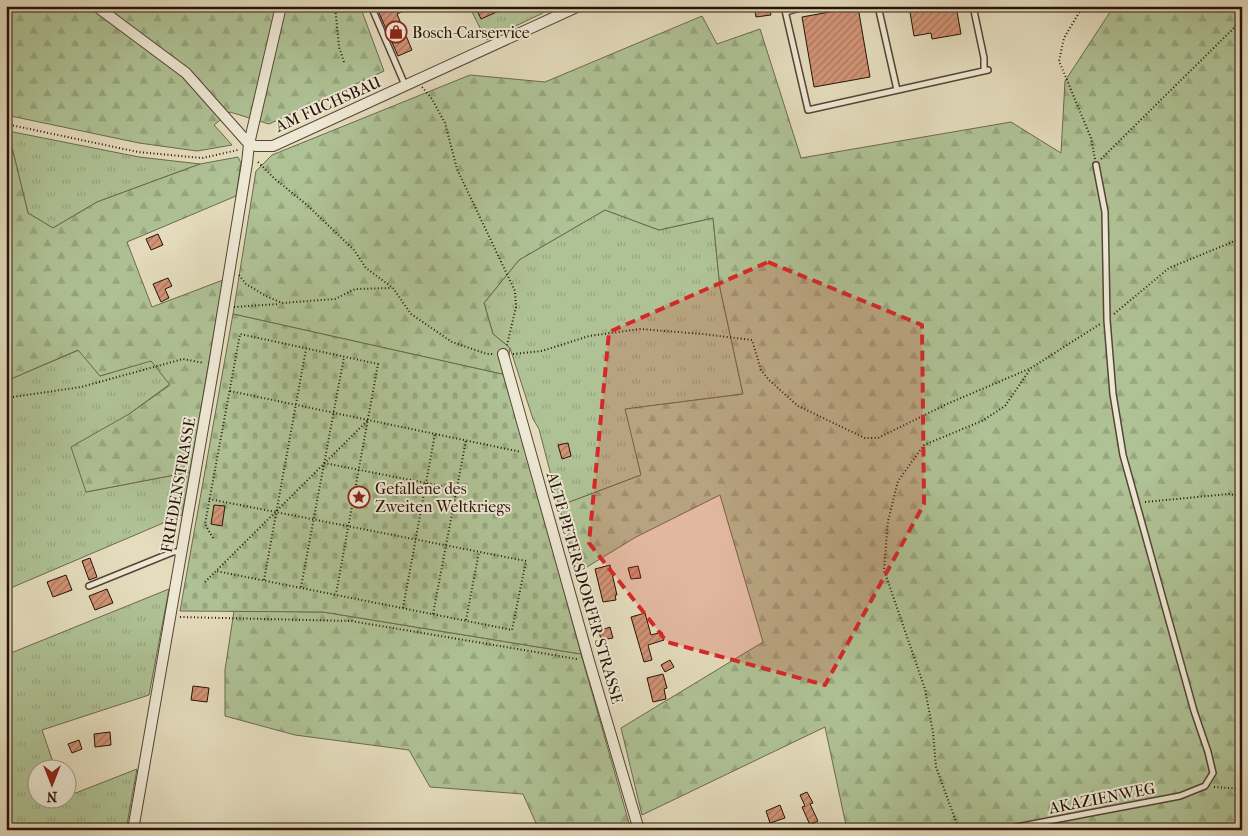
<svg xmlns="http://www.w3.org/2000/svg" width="1248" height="836" font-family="'IM FELL French Canon',serif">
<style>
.grass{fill:url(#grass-tufts);stroke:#6b6a4e}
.forest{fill:url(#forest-firs);stroke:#6b6a4e}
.cemetery{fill:url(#cemetery-stones);stroke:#6b6a4e}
.building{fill:url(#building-hatch);stroke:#271206}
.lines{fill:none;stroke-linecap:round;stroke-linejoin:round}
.lane-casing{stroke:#564434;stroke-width:8}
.street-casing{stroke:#564434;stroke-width:12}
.path{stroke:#271206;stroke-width:2;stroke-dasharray:1 2.5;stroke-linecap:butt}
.lane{stroke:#ede8d4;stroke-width:5}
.street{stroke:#ede8d4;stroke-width:10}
.marked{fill:#d62828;fill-opacity:0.2;stroke:#d62828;stroke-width:4;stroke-dasharray:10 6;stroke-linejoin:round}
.labels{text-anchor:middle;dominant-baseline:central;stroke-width:4;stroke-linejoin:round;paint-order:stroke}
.poi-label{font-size:16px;fill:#271206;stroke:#ede8d4;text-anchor:start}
.street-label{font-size:16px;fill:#271206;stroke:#ede8d4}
</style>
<defs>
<pattern id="grass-tufts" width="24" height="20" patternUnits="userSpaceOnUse" patternTransform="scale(1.25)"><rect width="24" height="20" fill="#afc295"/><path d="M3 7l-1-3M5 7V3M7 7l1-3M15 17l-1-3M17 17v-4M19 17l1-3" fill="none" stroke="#97a67f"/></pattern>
<pattern id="forest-firs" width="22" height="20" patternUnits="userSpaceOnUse" patternTransform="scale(1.25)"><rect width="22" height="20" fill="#afc295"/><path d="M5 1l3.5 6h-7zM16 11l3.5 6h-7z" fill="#97a67f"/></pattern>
<pattern id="cemetery-stones" width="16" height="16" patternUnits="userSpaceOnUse" patternTransform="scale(1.25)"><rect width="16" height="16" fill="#afc295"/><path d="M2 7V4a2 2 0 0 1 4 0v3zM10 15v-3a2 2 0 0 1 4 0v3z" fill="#97a67f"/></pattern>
<pattern id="building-hatch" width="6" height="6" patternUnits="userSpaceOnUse" patternTransform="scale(1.25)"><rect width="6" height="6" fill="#d19476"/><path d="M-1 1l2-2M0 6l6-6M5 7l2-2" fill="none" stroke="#aa775f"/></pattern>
</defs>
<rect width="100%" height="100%" fill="#e4dcbd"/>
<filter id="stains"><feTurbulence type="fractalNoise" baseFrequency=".004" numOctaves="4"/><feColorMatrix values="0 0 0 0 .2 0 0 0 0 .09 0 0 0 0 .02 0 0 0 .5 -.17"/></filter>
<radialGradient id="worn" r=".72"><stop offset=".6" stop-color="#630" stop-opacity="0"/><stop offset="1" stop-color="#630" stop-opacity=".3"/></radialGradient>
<path class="grass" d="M469,6H541L543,13L486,40Z
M8,131L139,157L200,164L97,202L53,228L28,213Z
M605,210L659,230L713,218L720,288L743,394L626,409L641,475L559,506L539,429L533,419L510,348L493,334L484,303L519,260Z
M79,350L100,376L151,360L170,384L129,414L86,492L190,472L182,515L6,590V381Z
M169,589L149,695L42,730L55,768H38V798H68V796L137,769L126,830H6V655Z"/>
<path class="forest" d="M6,6H360L384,71L269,124L230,112L214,125L232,145L197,151L139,143L6,115Z
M1114,6H1242V830H847L825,727L642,815L621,728L763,642L720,495L636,537L577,573L559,506L641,475L625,409L743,394L720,288L713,218L659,230L605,210L519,260L484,303L493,334L510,348L506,375L233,314L256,171L272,155L470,75L545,82L702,16L717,44L760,29L801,158L1011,122L1061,153L1065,81Z
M6,130L8,131L28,213L53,228L97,202L200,164L238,157L241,163L236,196L127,242L152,307L223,280L190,472L86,492L71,447L129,414L170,385L151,361L100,376L78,350L6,381Z
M234,611L323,612L581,654L631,830H539L523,794L430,787L409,750L295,735L225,716V670Z"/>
<path class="cemetery" d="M233,314L506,375L581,654L323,612L180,611Z"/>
<path class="building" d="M376,6H414L397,14L412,50L398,56Z
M475,6H510L481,19Z
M754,6H769L771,15L756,17Z
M909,6H956L961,34L932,39L931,33L914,36Z
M858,7L870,77L814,87L802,17Z
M158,234L163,245L151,250L146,239Z
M168,278L172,286L165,289L169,298L161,302L153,284Z
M568,443L571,456L562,459L558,445Z
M214,505L225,506L222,526L211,524Z
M90,558L97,577L89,580L82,561Z
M610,565L617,595H615L616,600L603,602L595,569Z
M638,566L641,578L631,579L628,568Z
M66,575L72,590L53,597L47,582Z
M107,589L113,603L95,610L89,596Z
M645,613L651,635L662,632L664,640L648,645L652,660L644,662L631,617Z
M610,627L613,638L601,640L599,631Z
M670,660L674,667L665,672L661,665Z
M663,674L667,688L664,689L666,699L653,702L647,678Z
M193,686L209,688L207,702L191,700Z
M110,732L111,745L95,747L94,734Z
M79,740L82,749L72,753L68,744Z
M807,792L813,803L810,804L818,821L810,825L802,807L805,806L800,795Z
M780,805L785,818L770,823L766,811Z"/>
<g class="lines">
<g class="lane-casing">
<path id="lane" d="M371,6L405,85
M784,6L808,110L988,70
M878,6L897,90
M973,6L984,58V71
M786,12L807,6
M89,586L173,552H181
M1001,830L1180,796L1205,786L1213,773L1208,752L1194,711L1123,455L1113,394L1107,320L1105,212L1096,165"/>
</g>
<g class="street-casing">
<path id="street" d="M96,6L186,73L249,144L256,146H273L579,6
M503,354L589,661L639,830
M133,830L214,365L247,163L249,144L281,6"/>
</g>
<path class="path" d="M335,6L339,47L344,62
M1083,6L1064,38L1059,61L1091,138L1095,159
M422,87L432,99L445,123L457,169L515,291L516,307L507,345
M6,124L138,152L202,158L238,150
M1101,159L1242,20
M258,162L275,179L307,205L354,250L366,268L393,288L411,314L452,342L487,354H493
M239,275L246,284L266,296L282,303L335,299L355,289L392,288
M234,307L279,304
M1114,314L1169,268L1242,238
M513,354L542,351L589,336L640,329L703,334L752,340L761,370L769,380L798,406L865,438H878L947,404L1031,368L1100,324
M230,391L521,452
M6,398L81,387L183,359L204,363
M324,463L457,489
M209,499L526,561L512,630L216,571
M1145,502L1229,494L1242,496
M213,538L205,524L240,334L378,364L336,594
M264,580L306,349
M205,582L368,420
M301,587L344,357
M403,608L435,434
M433,614L466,440
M180,617L351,621L577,659
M466,620L479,552
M1214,787L1242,789
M959,830L936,767L933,732L925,689L884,570L888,521L898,481L924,445L982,421L1005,406L1031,368"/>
<use href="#lane" class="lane"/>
<use href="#street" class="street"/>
</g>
<path class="marked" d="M768,262L922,325L924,504L825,685L667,642L589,543L609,332Z"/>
<defs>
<g id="shop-ring" transform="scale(1.125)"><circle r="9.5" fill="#ede8d4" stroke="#8f2418" stroke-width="1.5"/><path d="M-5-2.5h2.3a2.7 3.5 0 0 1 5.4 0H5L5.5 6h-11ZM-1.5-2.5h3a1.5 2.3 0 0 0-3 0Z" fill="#8f2418"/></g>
<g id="sight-ring" transform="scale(1.125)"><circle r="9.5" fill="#ede8d4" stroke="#8f2418" stroke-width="1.5"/><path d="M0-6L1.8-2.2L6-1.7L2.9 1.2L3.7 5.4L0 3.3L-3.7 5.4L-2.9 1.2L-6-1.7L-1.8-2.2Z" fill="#8f2418"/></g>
</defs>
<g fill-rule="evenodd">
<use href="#shop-ring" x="396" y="32"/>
<use href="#sight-ring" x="359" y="497"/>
</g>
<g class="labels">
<g class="poi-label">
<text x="412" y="32">Bosch-Carservice</text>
<text x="375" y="488">Gefallene des<tspan x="375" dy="18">Zweiten Weltkriegs</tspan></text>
</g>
<g class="street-label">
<text transform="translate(328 104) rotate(-24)">AM FUCHSBAU</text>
<text transform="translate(178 485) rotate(-80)">FRIEDENSTRASSE</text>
<text transform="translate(585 588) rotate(74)">ALTE PETERSDORFER STRASSE</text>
<text transform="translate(1102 798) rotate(-11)">AKAZIENWEG</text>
</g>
</g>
<rect width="1248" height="836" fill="none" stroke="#e4dcbd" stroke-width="25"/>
<rect x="8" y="8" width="1233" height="821" fill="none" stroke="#271206" stroke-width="2.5"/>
<rect x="12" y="12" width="1223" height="811" fill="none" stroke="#271206"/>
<g transform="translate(52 784) rotate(180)"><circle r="24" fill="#ede8d4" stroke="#9e9282"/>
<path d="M0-4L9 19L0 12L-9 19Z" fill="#8f2418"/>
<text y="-8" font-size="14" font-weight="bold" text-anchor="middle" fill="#271206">N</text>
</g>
<rect width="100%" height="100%" filter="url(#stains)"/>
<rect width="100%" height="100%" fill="url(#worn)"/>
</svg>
